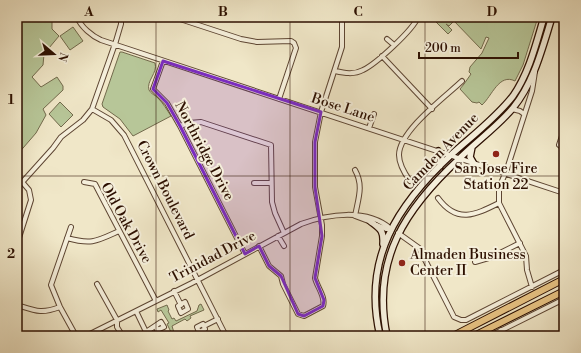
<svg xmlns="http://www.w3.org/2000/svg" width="581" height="353" font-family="'Libre Bodoni',serif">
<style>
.green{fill:#b7c698;stroke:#726a4c}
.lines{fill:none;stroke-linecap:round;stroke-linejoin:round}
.minor-casing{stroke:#5d4532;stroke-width:6}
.secondary-casing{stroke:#2c0f00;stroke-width:8}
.primary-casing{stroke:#2c0f00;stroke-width:8}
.minor{stroke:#f5efdb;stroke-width:4}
.secondary{stroke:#f5efdb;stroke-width:5.5}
.primary{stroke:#e8c484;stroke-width:6}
.marked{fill:#7b2cbf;fill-opacity:0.2;stroke:#7b2cbf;stroke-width:3;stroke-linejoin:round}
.grid{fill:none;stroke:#2c0f00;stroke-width:1;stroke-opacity:0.55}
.poi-dot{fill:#8f2418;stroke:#f5efdb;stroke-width:1.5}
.labels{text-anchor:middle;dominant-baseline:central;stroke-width:4;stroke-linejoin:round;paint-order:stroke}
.street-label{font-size:14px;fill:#2c0f00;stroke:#f5efdb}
.poi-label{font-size:14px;fill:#2c0f00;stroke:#f5efdb}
.neatline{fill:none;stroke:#2c0f00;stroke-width:1.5}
.grid-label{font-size:13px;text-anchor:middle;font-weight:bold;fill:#2c0f00}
</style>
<rect width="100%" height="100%" fill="#f0e7c8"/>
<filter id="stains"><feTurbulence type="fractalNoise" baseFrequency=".005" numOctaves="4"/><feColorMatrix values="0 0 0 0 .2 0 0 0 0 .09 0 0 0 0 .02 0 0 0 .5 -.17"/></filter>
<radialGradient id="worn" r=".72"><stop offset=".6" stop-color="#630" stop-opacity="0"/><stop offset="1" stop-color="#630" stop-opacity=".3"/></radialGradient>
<path class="green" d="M17,17H52V29L59,36L44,54L43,65L32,77L41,87L57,77L63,86V90L43,109L46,115L36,133L17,155Z
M431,17H538L523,65L515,81C499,73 492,96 482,105L479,102L477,103L472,102L460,89L464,84L471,74L469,72L470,67L482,53L489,38L486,37L481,49L454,21L449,26L446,24L452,30L448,34Z
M73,27L83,41L70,50L60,36Z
M120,52H122L155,63C158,73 146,81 149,90C151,94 155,95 158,98C163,103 167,110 171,116L133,136L120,119L103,107L102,104Z
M60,102L73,115L61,127L49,114Z
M201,304L204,310L190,316L191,318L187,321L185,319L172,326L175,336H169L172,334L167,324L169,323L161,310L158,312L157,309L167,305L169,310L168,311L172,319L174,318L176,321L197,311L199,305Z"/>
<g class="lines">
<g class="minor-casing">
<path id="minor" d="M77,17C81,27 92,36 101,40L564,193
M174,17L241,39L257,42L291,41L294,43L296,48L279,99
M387,39L394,45
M382,56L432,109
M163,61L153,89L167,103L180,126L245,254
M335,71C344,73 354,75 363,70C376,64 413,30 418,17
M92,109L111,120L124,135L226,336
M512,109L520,111L524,114
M180,126L189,123L201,122L271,145L272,202L275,213L284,233
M369,128L374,114
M564,130L559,145L564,149
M410,181C405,174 399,164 399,155C399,131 445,97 462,81
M84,182L95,184L156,301
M254,183H271
M17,188L53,148L61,137L83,120L92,109L116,41L121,24V17
M438,198C457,224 475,215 499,203
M355,216C358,199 364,186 355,170
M355,216L371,222
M377,225L386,229H391
M71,227L51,285L60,307L76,336
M398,233L419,248L454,317L461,320H466L564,270
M278,236L284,246
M67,238C92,245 97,241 119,231
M17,244L31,200L29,190L23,183
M259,246L269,266L281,276L283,284L298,314L304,316L323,306C326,297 317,287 315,278L322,236V225L315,187V142L321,112L342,47V17
M475,262L492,257L520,243
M97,284L117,320V327L122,335
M532,287L527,270L526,256L499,203V188L507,169L532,91L535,72
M174,291L181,305
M185,302L188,309L181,313L178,306Z
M17,305C36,311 41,314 60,307
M136,311L148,336
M203,324L205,329L199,332L197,327Z
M204,326L218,319
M501,330L505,336
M146,332L161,322L164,327L157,330L156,326
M86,336L192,283L301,224C328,214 367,208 391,229
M490,336L564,299"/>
</g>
<g class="secondary-casing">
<path id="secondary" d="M472,147L470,157L474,164
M438,151L441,157L440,166
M370,221C380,229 384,230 383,244
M380,336C362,259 397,205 452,154C472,136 496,118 513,96C529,73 536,44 544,17
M387,336C371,259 406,208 460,158C476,142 498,126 513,108C534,82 542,49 552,17"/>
</g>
<g class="primary-casing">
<path id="primary" d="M453,336L564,279
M474,336L564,291"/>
</g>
<use href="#minor" class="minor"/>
<use href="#secondary" class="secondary"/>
<use href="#primary" class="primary"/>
</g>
<path class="marked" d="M163,61L321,112L315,142V187L322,236L315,278L324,300L323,306L304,316L298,314L281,276L269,266L259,246L245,254L180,126L167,103L153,89Z"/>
<path class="grid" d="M156,17V336M290,17V336M425,17V336M17,176H564"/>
<g class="poi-dot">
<circle cx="496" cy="154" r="4"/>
<circle cx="402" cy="263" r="4"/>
</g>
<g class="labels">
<g class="street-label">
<text transform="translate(343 108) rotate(18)">Bose Lane</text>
<text transform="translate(204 151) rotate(62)">Northridge Drive</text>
<text transform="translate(441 152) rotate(-46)">Camden Avenue</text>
<text transform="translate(165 190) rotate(63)">Crown Boulevard</text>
<text transform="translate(126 223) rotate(61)">Old Oak Drive</text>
<text transform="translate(213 257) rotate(-28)">Trinidad Drive</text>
</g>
<g class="poi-label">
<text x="496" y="169">San Jose Fire<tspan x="496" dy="16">Station 22</tspan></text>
<text x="410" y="255" text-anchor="start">Almaden Business<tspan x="410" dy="16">Center II</tspan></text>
</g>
</g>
<rect width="581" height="353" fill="none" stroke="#f0e7c8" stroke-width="44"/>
<g transform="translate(54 54) rotate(109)" stroke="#f5efdb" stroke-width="3" paint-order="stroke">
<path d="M0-3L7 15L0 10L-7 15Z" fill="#2c0f00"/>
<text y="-6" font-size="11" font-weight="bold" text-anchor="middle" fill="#2c0f00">N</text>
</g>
<path d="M419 52v6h99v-6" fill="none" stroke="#2c0f00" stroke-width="2"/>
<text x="425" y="52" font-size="12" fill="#2c0f00" stroke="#f5efdb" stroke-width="3" paint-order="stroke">200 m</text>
<rect x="22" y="22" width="537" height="309" class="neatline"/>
<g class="grid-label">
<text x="89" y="16">A</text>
<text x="223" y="16">B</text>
<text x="358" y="16">C</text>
<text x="492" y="16">D</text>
<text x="11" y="104">1</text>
<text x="11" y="258">2</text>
</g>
<rect width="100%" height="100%" filter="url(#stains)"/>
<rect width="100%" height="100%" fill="url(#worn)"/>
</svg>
